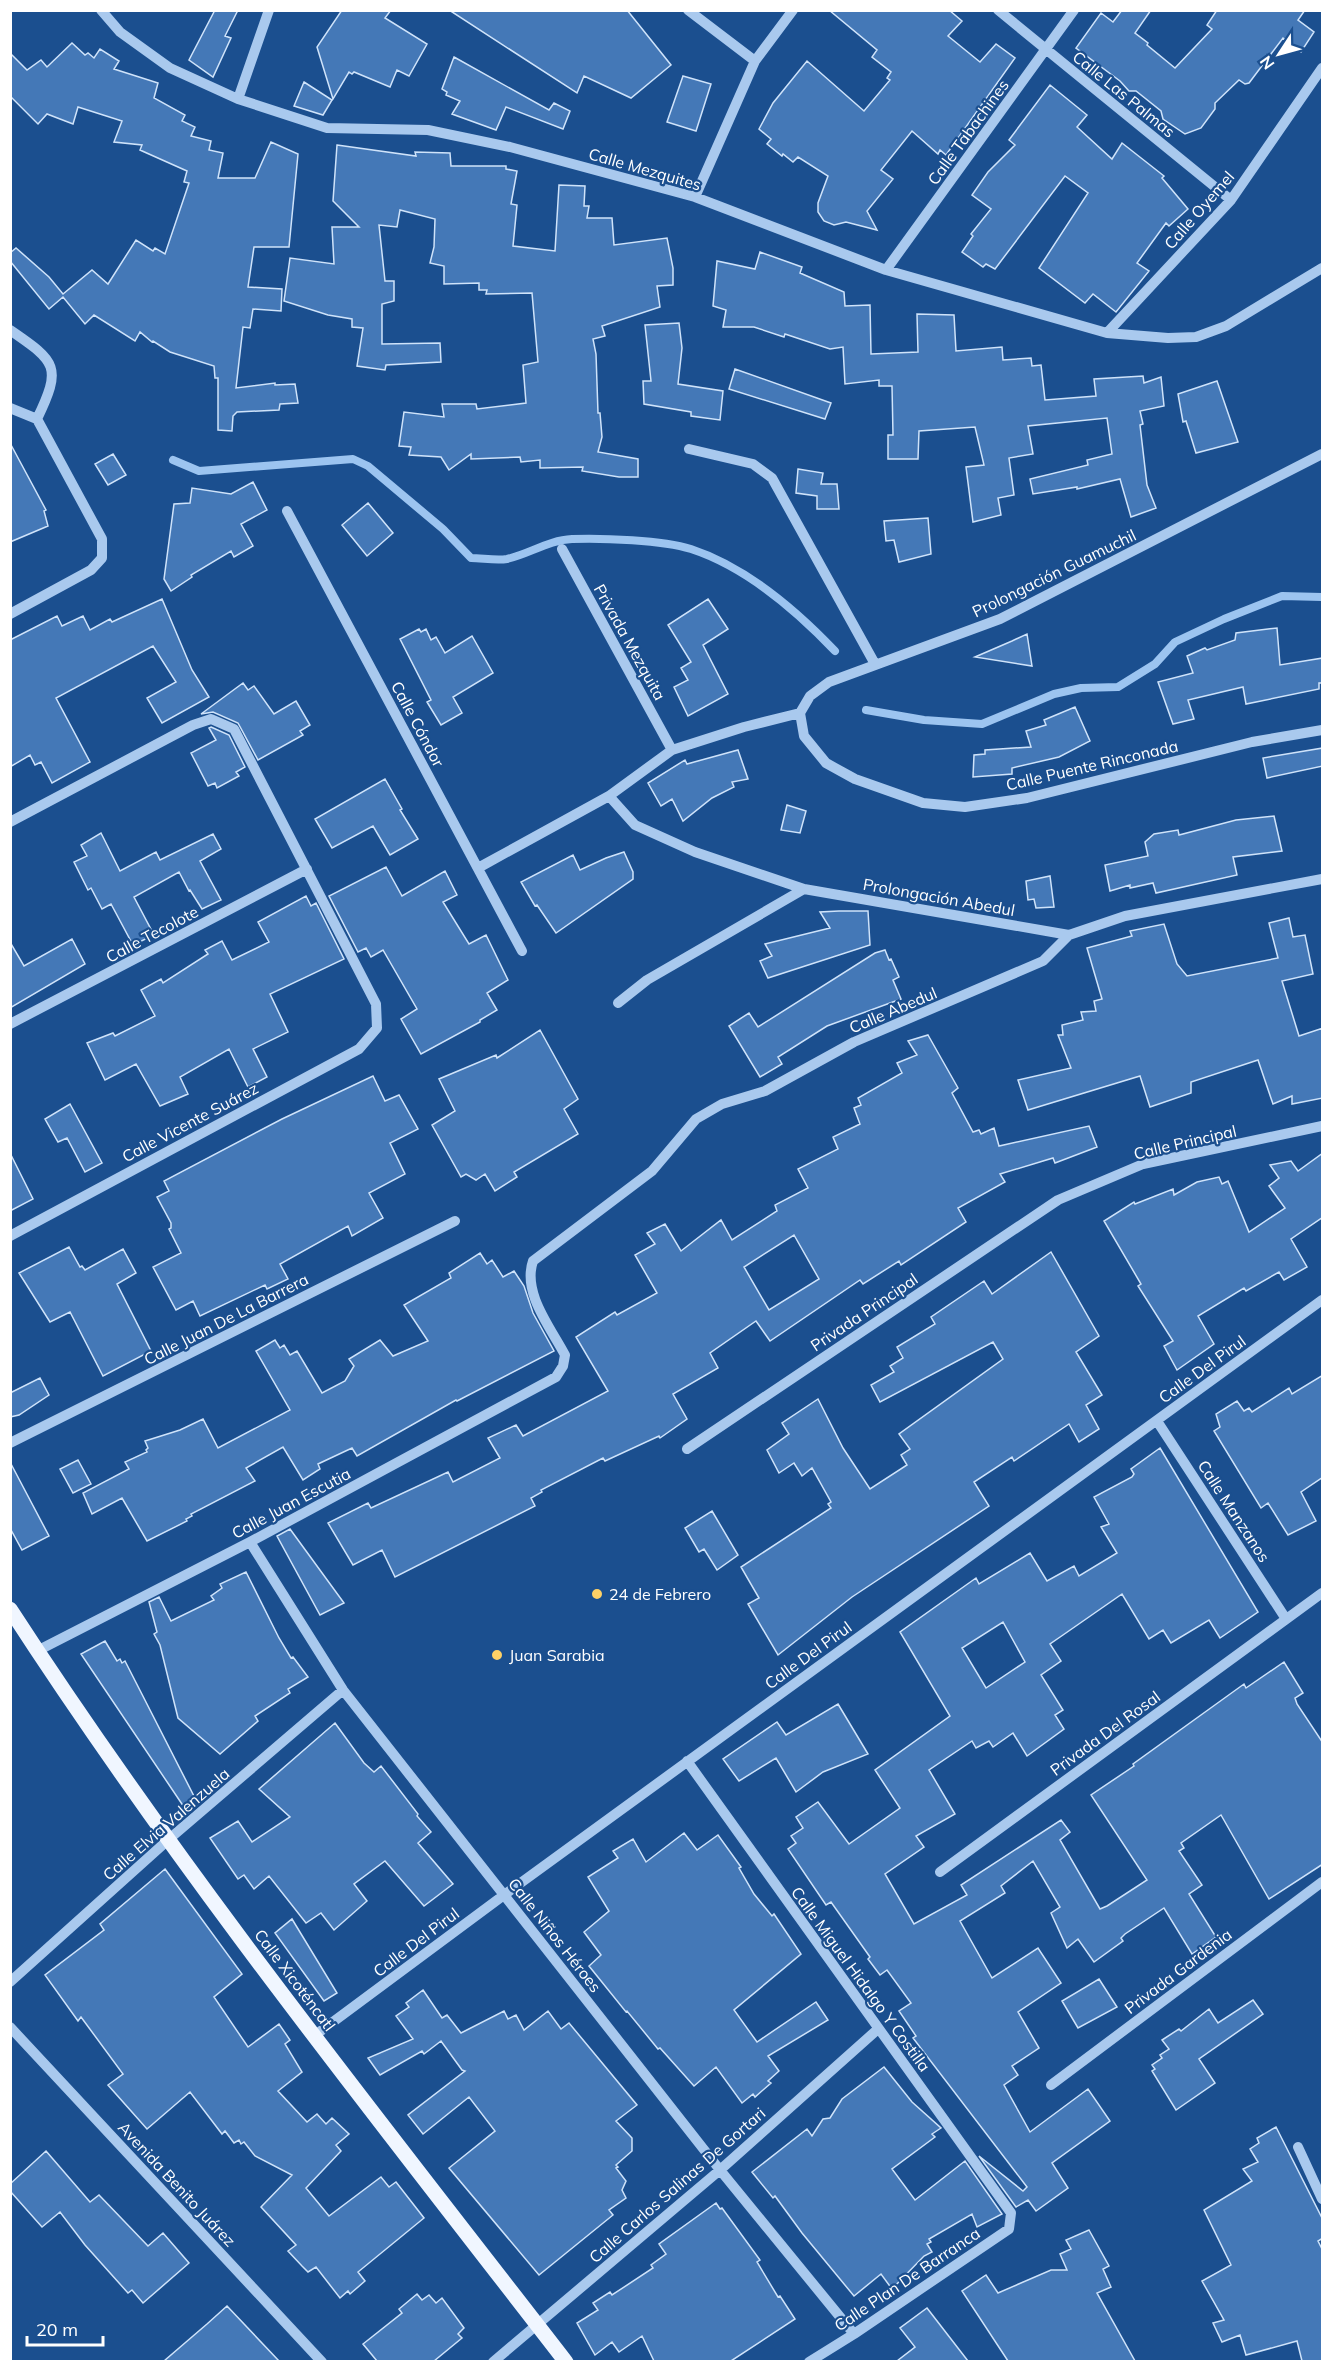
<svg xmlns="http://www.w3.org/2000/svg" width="1333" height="2372" font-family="Mulish,sans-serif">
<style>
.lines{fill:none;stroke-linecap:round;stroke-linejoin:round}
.stream{stroke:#9cc4f0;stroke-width:8}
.building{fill:#4478b7;stroke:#cfe3fa;stroke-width:1.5;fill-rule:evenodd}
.minor{stroke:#a9c9ee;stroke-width:10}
.major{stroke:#f0f6ff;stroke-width:15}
.poi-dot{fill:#ffd166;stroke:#1b4f8f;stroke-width:2}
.labels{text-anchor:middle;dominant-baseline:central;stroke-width:4.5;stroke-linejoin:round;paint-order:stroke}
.street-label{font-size:16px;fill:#fff;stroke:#1b4f8f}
.poi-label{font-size:16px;fill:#fff;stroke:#1b4f8f;text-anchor:start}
</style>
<rect width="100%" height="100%" fill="#1b4f8f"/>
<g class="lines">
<path class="stream" d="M173,460L199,471L353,459L368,466L443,529L471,558C482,558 496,561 507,559C529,554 549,540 572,539C603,538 662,540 691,549C746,567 796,610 835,651
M866,710L924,720L982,724L1054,694L1081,688L1118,687L1155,664L1175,642L1224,619L1282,596L1322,597"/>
</g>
<path class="building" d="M215,10H238L225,36L231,38L213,77L189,60Z
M342,10H391L385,18L427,44L409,76L397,70L390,87L354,72L352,74L349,72L333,99L317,47Z
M449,10H627L671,65L631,98L584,76L577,93Z
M829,10H949L962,21L948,36L980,62L996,44L1015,58L946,155L940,150L938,154L912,131L881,170L893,179L867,211L877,230L846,222L834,225L824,221L818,212V203L828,176L798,157L793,162L783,154L782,156L767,144L771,139L759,129L773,103L807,61L864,111L890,80L887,78L891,72L872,57L877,50Z
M1122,10H1151L1135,33L1148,43L1147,45L1175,68L1212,29L1207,25L1217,10H1305L1298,20L1314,32L1301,52L1283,38L1249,83L1245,84L1239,80L1215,103V109L1201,128L1185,134L1163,119L1161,111L1136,91H1129L1120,81L1076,48L1101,13L1113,22Z
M72,43L85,55L88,53L94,58L100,49L119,61L114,69L158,83L154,98L185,115L182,121L195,127L191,136L211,141L209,150L223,153L218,178H255L271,142L298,154L289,247H254L248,287L282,289L281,311L253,309L250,328L243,327L236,388L275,383V385L295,384L298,403L280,404L279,410L237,412L233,416L232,431L218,430V378H215L214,366L170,352L153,341L152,342L140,332L135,341L94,315L85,324L63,297L49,309L10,261V253L16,248L49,277L63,294L92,270L108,284L136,240L153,251L155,248L165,254L189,183L184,182L187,171L140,150L142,145L114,142L122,121L78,107L73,124L47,114L38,124L10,96V53L27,70L41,60L47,67Z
M454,57L549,110L554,103L570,111L563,129L506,107L496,130L452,114L460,101L446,95L447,92L442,89Z
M683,76L711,84L696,131L667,122Z
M304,82L332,100L323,115L294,106Z
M1050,85L1087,115L1077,127L1112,159L1122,143L1164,176L1162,178L1188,209L1169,226L1166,223L1137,263L1149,271L1116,312L1093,294L1085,303L1039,268L1088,193L1065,176L995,269L986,264L983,267L962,252L973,236L971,234L991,209L972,195L988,172L1015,145L1009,140Z
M337,145L416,156L415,152L450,153L451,166H506V169L517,171L511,204L517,205L513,246L555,251L559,185L585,186L584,206H589L587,218H612L614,245L667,238L673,268V285L657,286L660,307L602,326L605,336L593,339L596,354L598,413H600L602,437L598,452L638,459V477H619L582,471L583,467L540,468V460L521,462L520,457L471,459V454L449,470L441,457L409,455L411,447L399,446L404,412L444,417L442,404H476L477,409L526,403L523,365L538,362L532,293L486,294L487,290H479V283L444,284V266L430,263L434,247L435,219L400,210L397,227L379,225L385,281H394V301L382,304V344L440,343L441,362L386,365L385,370L357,366L363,328L352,327V319L328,315L284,301L290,258L334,264L332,227H359L333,201Z
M760,252L802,267L800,273L844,292L845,306L870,305L871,354L918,352L917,314L954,315L956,351L1002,347L1003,360L1031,358L1032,366L1041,365L1045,400L1096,396L1094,379L1143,376L1144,383L1161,377L1164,406L1140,411L1143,424L1140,425L1147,485L1156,508L1131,517L1120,479L1077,489V487L1033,494L1030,479L1088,465L1087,460L1112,454L1107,418L1028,426L1033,454L1009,458L1014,495L998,498L1001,515L973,522L966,467L984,465L975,427L919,431L918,459H888V435H893L892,386H879V380L845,384L843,347L830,349L785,334L784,337L754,327H723L726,310L713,306L717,261L755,269Z
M679,323L682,348L678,384L723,391L720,420L691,416V412L644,404L643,381H651L645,325Z
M735,369L831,403L825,419L729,389Z
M1217,381L1238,442L1196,453L1186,421L1183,422L1178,394Z
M10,443L46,510L44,511L48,526L10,542Z
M113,454L126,475L108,485L95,464Z
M798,469L823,473L821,484H837L839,509H817V496L796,493Z
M253,482L267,510L241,524L253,546L234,557L231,551L191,575L192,577L171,591L164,579L174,504L190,503L192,488L231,494Z
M368,503L393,533L367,556L342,525Z
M928,518L931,554L899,562L894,540L886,541L884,521Z
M162,599L192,670L209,697L162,723L147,698L176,682L153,646L56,698L90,762L52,783L41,762L35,765L30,755L10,767V640L57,616L62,626L83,616L90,630L110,619L112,622Z
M708,599L728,629L703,645L728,694L688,716L674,687L688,680L681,668L691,662L668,625Z
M1277,628L1280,665L1323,658V683H1319V689L1246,704L1243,687L1188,700L1194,719L1173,724L1158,682L1193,673L1187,656L1205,648L1207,650L1235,640L1236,633Z
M419,629L421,632L426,629L431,640L436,637L445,653L472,636L493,673L453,697L462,713L441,725L427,702L431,700L400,639Z
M1027,634L1032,666L975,657L1012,641Z
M243,683L248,690L254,686L274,714L296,701L310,725L300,731L303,735L258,760L238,723L213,712L201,714Z
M1075,707L1090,741L1059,757L1012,768V774L973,777L974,755L985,754V750L1031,747L1026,731L1046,725L1044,720Z
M211,727L229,735L245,767L236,772L239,776L217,788L215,783L208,786L191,753L216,740L209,728Z
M1323,748V766L1267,778L1263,758Z
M738,750L748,779L732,782L734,787L712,798L683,821L672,799L661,806L648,783L685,760L687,764Z
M385,779L402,809L400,810L418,839L390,855L373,826L332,848L315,819Z
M787,805L806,811L800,833L781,830Z
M1274,816L1282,851L1233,857L1237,875L1156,893L1153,883L1130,888V885L1110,891L1105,865L1148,856L1145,842L1154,834L1178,830L1179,835L1236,820Z
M101,833L120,871L156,852L160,860L213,834L221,849L200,861L221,900L202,909L190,890L189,891L179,872L134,897L154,935L133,945L111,904L102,909L91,888L88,890L74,862L87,856L81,845Z
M624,852L633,872V879L556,933L537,905L535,906L521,882L573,855L580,870L606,858Z
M386,867L402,896L445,871L457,895L443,902L469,944L486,935L508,980L487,993L497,1010L480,1020V1022L421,1054L401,1019L417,1009L383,950L371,957L366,948L358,952L329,896Z
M1050,876L1054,907L1036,908L1034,899L1028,900L1026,881Z
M306,896L311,906L316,903L344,959L270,994L288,1032L253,1049L267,1077L248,1087L229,1049L180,1077L188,1094L160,1106L136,1064L105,1080L87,1043L113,1033L115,1036L155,1016L141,990L161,979L163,983L208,954L205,950L222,941L232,960L269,942L258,922Z
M839,911H868L870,945L768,978L760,961L772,956L765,944L830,928L820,912Z
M1289,918L1293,937L1305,935L1313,974L1282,981L1299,1036L1323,1028V1098L1292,1104V1096L1273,1104L1258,1060L1191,1082V1093L1150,1107L1140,1076L1028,1110L1018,1080L1071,1068L1058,1035H1063L1062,1025L1083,1020L1081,1012L1096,1011L1094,1001L1102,999L1087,948L1132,936L1130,931L1164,924L1177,964L1187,976L1278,958L1269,923Z
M72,939L85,964L10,1008V942L24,966Z
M885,950L889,960L891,959L899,977L893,980L901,999L827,1026L778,1057L782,1064L760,1077L729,1026L749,1013L758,1027L875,953Z
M540,1030L578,1099L564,1109L578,1134L514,1172L517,1177L495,1191L485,1174L476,1180L466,1174L461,1177L432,1125L455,1111L439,1079L496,1055L497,1058Z
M928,1035L958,1088L952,1093L973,1132L979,1130L981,1134L994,1128L999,1146L1089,1126L1097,1147L1055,1163L1053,1158L1000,1174L1005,1182L958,1208L966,1222L901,1265L899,1261L863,1284L860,1280L770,1341L756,1321L710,1353L718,1368L673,1394L687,1419L660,1438L659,1436L605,1461L603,1458L541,1490L542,1492L531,1498L535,1506L395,1577L382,1550L353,1565L328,1523L368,1503L371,1508L448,1472L453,1482L500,1458L488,1438L516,1425L523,1436L608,1391L576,1337L615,1312L617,1315L657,1293L635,1255L655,1244L647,1233L665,1224L681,1251L721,1220L732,1240L777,1211L775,1205L808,1188L798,1169L838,1149L833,1137L860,1124L854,1108L861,1105L858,1098L902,1073L897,1063L917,1055L908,1041ZM794,1235L819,1279L769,1310L744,1267Z
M373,1076L385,1101L399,1095L418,1129L390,1143L405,1174L369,1193L383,1218L352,1236L348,1226L280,1264L288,1279L267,1289L265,1285L200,1316L193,1301L176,1310L153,1267L181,1253L169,1229L171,1228V1223L157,1197L169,1191L164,1181L282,1119Z
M70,1104L102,1163L85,1172L67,1138L58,1142L45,1119Z
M10,1153L33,1199L10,1211Z
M1323,1153V1217L1291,1239L1307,1267L1284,1280L1279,1272L1246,1291L1244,1288L1198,1316L1214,1344L1177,1370L1164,1346L1173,1341L1138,1286L1141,1284L1104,1221L1134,1202L1135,1204L1173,1189L1174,1195L1197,1182L1219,1177L1222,1184L1228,1181L1249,1232L1285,1208L1269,1186L1279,1178L1270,1165L1291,1161L1298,1171Z
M69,1247L80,1267L82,1266L85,1270L123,1249L136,1273L117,1284L151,1351L103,1376L70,1312L50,1322L19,1273Z
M1051,1252L1099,1336L1076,1352L1102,1395L1086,1405L1099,1429L1079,1442L1069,1424L1014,1461L1012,1457L974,1482L989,1506L852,1597L778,1655L748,1604L759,1598L741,1567L831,1508L828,1504L831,1502L812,1468L802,1476L794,1463L779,1473L767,1450L789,1434L782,1423L818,1399L843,1448L870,1489L907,1465L901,1455L910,1449L899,1434L1003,1359L993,1342L880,1402L871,1385L894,1372L890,1366L903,1358L897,1347L935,1324L931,1317L984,1281L992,1294Z
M480,1253L487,1264L492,1260L503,1277L514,1271L524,1286L533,1313L554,1351L457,1401L456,1400L357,1456L352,1448L318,1464L320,1469L303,1480L283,1447L246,1468L255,1481L191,1514L192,1516L186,1519L187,1521L147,1541L122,1498L92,1514L83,1493L129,1469L125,1462L147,1452L146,1450L148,1448L145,1441L180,1430L203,1419L218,1448L290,1410L256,1351L275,1340L280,1348L284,1345L290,1355L297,1351L322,1393L345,1381L354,1366L349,1359L380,1340L393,1356L428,1341L404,1305L451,1278L449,1273Z
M1323,1375V1477L1301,1492L1316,1521L1288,1535L1268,1503L1261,1508L1214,1431L1220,1427L1216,1414L1237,1401L1244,1411L1249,1408L1252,1412L1289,1388L1292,1394Z
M40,1378L49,1395L19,1415L10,1417V1393Z
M1160,1448L1258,1612L1220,1638L1209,1620L1171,1643L1163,1630L1149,1639L1122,1594L1063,1635L1050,1644L1061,1661L1041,1675L1063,1710L1055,1715L1064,1729L1027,1756L1013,1733L993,1747L989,1741L976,1748L972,1741L929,1770L955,1814L916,1836L924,1847L885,1874L914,1924L967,1895L961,1885L1061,1820L1070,1832L1060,1840L1100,1909L1107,1906L1147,1880L1091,1795L1134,1766L1133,1764L1244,1684L1246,1688L1284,1662L1303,1693L1295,1698L1297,1704L1323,1743V1864L1269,1899L1221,1815L1181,1843L1184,1848L1179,1851L1202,1885L1189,1894L1216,1937L1192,1954L1164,1908L1125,1934L1121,1938L1123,1941L1094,1962L1078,1939L1067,1948L1051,1913L1060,1907L1033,1861L1001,1886L1005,1893L960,1921L992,1978L1038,1948L1061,1983L1018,2012L1039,2048L1012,2066L1018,2075L1004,2085L1030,2132L1088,2089L1110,2121L1052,2163L1068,2188L1036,2211L1028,2200L1016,2207L979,2156L1023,2191L1027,2187L913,2038L916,2036L899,2011L911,2003L887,1970L880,1975L868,1959L870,1957L831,1902L826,1905L788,1849L796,1843L791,1836L803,1828L796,1817L818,1802L849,1844L900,1808L875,1770L950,1716L900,1632L976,1578L979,1584L1030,1553L1047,1581L1074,1566L1079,1576L1117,1553L1101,1527L1109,1524L1094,1497L1132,1477L1134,1474L1131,1469ZM1003,1622L1025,1662L986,1688L962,1648Z
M78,1460L91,1484L73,1493L60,1469Z
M10,1462L49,1536L22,1550L10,1528Z
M712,1511L738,1555L717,1570L704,1549L699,1552L685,1528Z
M290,1529L344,1603L320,1615L277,1536Z
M246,1572L279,1638L291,1658L293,1657L308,1677L288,1689L290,1693L255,1716L258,1721L220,1754L178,1718L160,1645L154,1634L157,1632L149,1602L159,1597L171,1621L214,1600L211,1596L222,1588L220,1584Z
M105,1641L117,1661L120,1659L122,1663L125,1661L198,1804L188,1813L81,1654Z
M838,1704L868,1754L823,1772L796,1792L776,1758L739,1781L723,1759L777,1722L786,1735Z
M335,1723L364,1763L374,1772L381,1766L418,1814L417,1816L431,1832L418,1843L453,1884L424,1906L385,1861L354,1884L367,1901L334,1930L321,1913L306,1923L269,1876L254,1889L244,1875L238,1879L210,1838L238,1821L252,1842L290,1817L259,1789Z
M684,1833L697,1850L718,1835L741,1867L739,1868L754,1894L772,1916L774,1914L801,1954L734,2010L757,2042L816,2002L828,2020L768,2056L779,2071L768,2081L771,2083L755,2097L753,2094L742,2103L716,2067L694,2086L660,2048L658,2049L627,2011L626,2012L589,1966L601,1955L584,1932L609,1911L588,1877L618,1858L613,1851L633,1839L646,1862Z
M165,1869L242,1974L214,1997L248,2047L279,2024L290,2040L285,2044L302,2072L278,2091L307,2122L317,2114L326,2124L332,2118L349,2134L336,2145L341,2151L306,2188L329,2216L381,2177L389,2187L396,2182L424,2218L358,2272L365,2281L350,2294L348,2291L340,2298L316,2267L308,2272L302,2266L288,2251L296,2245L261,2207L292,2175L255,2156L244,2142L241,2144L239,2140L234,2143L225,2131L222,2134L190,2092L147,2129L108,2085L123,2074L81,2017L78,2021L45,1975L104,1930L100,1924Z
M292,1919L337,1993L324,2001L275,1933Z
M1099,1979L1117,2007L1078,2028L1062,2001Z
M423,1990L442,2018L447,2015L461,2033L504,2011L508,2019L516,2015L524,2030L548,2011L561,2029L569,2023L637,2105L616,2121L632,2138V2151L616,2165L618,2167L616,2168L626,2181L622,2190L626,2198L609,2210L613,2215L539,2275L449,2168L495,2131L469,2097L423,2134L408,2115L465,2071L462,2070L441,2041L424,2054L422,2051L380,2075L368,2058L413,2039L396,2016L409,2007L406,2003Z
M1253,2000L1263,2014L1199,2059L1215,2083L1176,2110L1152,2071L1155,2069L1152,2065L1162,2058L1160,2055L1169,2049L1162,2040L1179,2029L1181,2031L1209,2009L1218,2023Z
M884,2067L912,2102L941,2128L932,2134L935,2137L892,2169L915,2200L965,2161L1002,2214L977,2227L972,2214L929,2239L931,2242L927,2244L932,2252L924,2256L892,2289L881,2274L854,2296L802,2233L775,2196L773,2198L752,2172L807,2129L812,2136L823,2119L830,2118L842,2099Z
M1276,2127L1323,2220V2238L1318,2241L1323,2251V2361H1302L1297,2341L1246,2355L1240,2335L1222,2342L1213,2323L1224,2320L1202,2281L1231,2265L1204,2210L1252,2181L1243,2169L1258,2162L1250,2149L1259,2143L1257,2138Z
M46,2151L90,2202L99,2195L148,2246L163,2233L189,2263L143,2303L132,2290L128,2293L85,2245L60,2212L42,2227L10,2191V2184Z
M716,2203L720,2209L722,2208L760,2260L757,2262L778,2297L780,2296L795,2319L731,2361H654L642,2336L619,2352L612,2342L595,2355L577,2323L598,2310L593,2303L610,2292L612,2295L653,2268L651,2265L666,2254L659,2244Z
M1089,2230L1109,2266L1103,2269L1111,2287L1097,2293L1135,2361H1008L962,2291L986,2275L998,2293L1051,2270H1067L1060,2254L1071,2249L1066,2240Z
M417,2294L422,2300L429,2295L436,2303L442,2298L464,2328L458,2334L462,2338L434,2361H377L363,2344L402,2313L399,2309Z
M227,2306L279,2361H164L207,2324Z
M927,2308L968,2361H897L915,2347L900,2328Z"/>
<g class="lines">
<path class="minor" d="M101,10L120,32L170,68L238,99L327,128L428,130L510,147L695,197L886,270L1107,333L1168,338L1196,337L1226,326L1322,268
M688,10L755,61
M998,10L1231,200
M238,99L269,10
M695,197L755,61L793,10
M886,270L1074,10
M10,330C57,362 62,367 37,419
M1107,333L1231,200L1322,68
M10,408L37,419L102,539V558L91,570L10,614
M689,449L753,464L772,478L875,664
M287,511L522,951
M562,549L672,750
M800,713L810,696L829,682L1000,619L1322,454
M800,713L804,736L826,763L855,779L923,803L965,807L1027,798L1252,742L1322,730
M609,796L635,825L695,852L804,889L1069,935
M10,822L193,725L211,719L234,729L376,1004L377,1028L359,1049L10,1236
M478,868L609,796L672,750L744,727L800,713
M618,1003L647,980L804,889
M10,1024L307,869
M1157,1421L1286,1619
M10,1443L455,1221
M687,1449L1058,1200L1143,1164L1322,1126
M250,1542L343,1690L720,2170L854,2334
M37,1651L250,1542L556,1377L563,1366L565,1355C551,1328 522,1293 533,1261L652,1171L696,1119L722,1104L765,1091L854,1042L1043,961L1069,935L1125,916L1322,879
M687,1761L1011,2213L1009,2229L854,2334L809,2362
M940,1872L1322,1593
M10,1982L168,1840L343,1690
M10,2027L322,2362
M314,2036L504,1895L1322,1300
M1051,2085L1322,1882
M1298,2147L1322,2199
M493,2362L720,2170L878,2029"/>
<path class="major" d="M10,1609C180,1871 375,2115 566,2362"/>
</g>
<g class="poi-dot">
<circle cx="597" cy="1594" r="6"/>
<circle cx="497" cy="1655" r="6"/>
</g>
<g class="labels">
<g class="street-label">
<text transform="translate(1124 94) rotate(39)">Calle Las Palmas</text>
<text transform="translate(968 132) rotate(-54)">Calle Tabachines</text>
<text transform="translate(645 169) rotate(16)">Calle Mezquites</text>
<text transform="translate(1199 210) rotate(-49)">Calle Oyemel</text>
<text transform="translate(1054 573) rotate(-26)">Prolongación Guamuchil</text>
<text transform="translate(630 642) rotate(61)">Privada Mezquita</text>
<text transform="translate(418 724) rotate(62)">Calle Cóndor</text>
<text transform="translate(1092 765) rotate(-13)">Calle Puente Rinconada</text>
<text transform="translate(939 897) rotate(10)">Prolongación Abedul</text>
<text transform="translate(152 934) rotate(-28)">Calle Tecolote</text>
<text transform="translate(893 1010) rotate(-23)">Calle Abedul</text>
<text transform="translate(190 1122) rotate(-28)">Calle Vicente Suárez</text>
<text transform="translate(1185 1142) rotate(-13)">Calle Principal</text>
<text transform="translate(864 1312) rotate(-34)">Privada Principal</text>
<text transform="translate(226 1319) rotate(-27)">Calle Juan De La Barrera</text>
<text transform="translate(1202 1369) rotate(-36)">Calle Del Pirul</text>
<text transform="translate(291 1503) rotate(-28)">Calle Juan Escutia</text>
<text transform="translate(1234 1511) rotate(57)">Calle Manzanos</text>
<text transform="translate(808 1655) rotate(-36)">Calle Del Pirul</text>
<text transform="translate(1105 1733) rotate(-36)">Privada Del Rosal</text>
<text transform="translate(166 1824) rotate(-41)">Calle Elvia Valenzuela</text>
<text transform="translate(555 1935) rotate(52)">Calle Niños Héroes</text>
<text transform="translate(416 1942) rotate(-37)">Calle Del Pirul</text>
<text transform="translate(1178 1971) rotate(-37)">Privada Gardenia</text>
<text transform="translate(861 1979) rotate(54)">Calle Miguel Hidalgo Y Costilla</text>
<text transform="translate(295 1980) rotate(53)">Calle Xicoténcatl</text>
<text transform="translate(177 2184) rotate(47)">Avenida Benito Juárez</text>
<text transform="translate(677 2185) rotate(-41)">Calle Carlos Salinas De Gortari</text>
<text transform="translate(907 2279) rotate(-34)">Calle Plan De Barranca</text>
</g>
<g class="poi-label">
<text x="609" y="1594">24 de Febrero</text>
<text x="509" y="1655">Juan Sarabia</text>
</g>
</g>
<rect width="1333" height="2372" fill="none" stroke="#ffffff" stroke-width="24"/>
<g transform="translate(1279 54) rotate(234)" stroke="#1b4f8f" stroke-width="4.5" paint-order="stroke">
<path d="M0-4.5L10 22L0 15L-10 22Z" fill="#ffffff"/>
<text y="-9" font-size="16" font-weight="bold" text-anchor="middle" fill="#ffffff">N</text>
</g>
<path d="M27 2336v9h76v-9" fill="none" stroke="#ffffff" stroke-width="3"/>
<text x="36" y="2336" font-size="18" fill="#ffffff" stroke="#1b4f8f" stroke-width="4.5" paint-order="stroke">20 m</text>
</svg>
